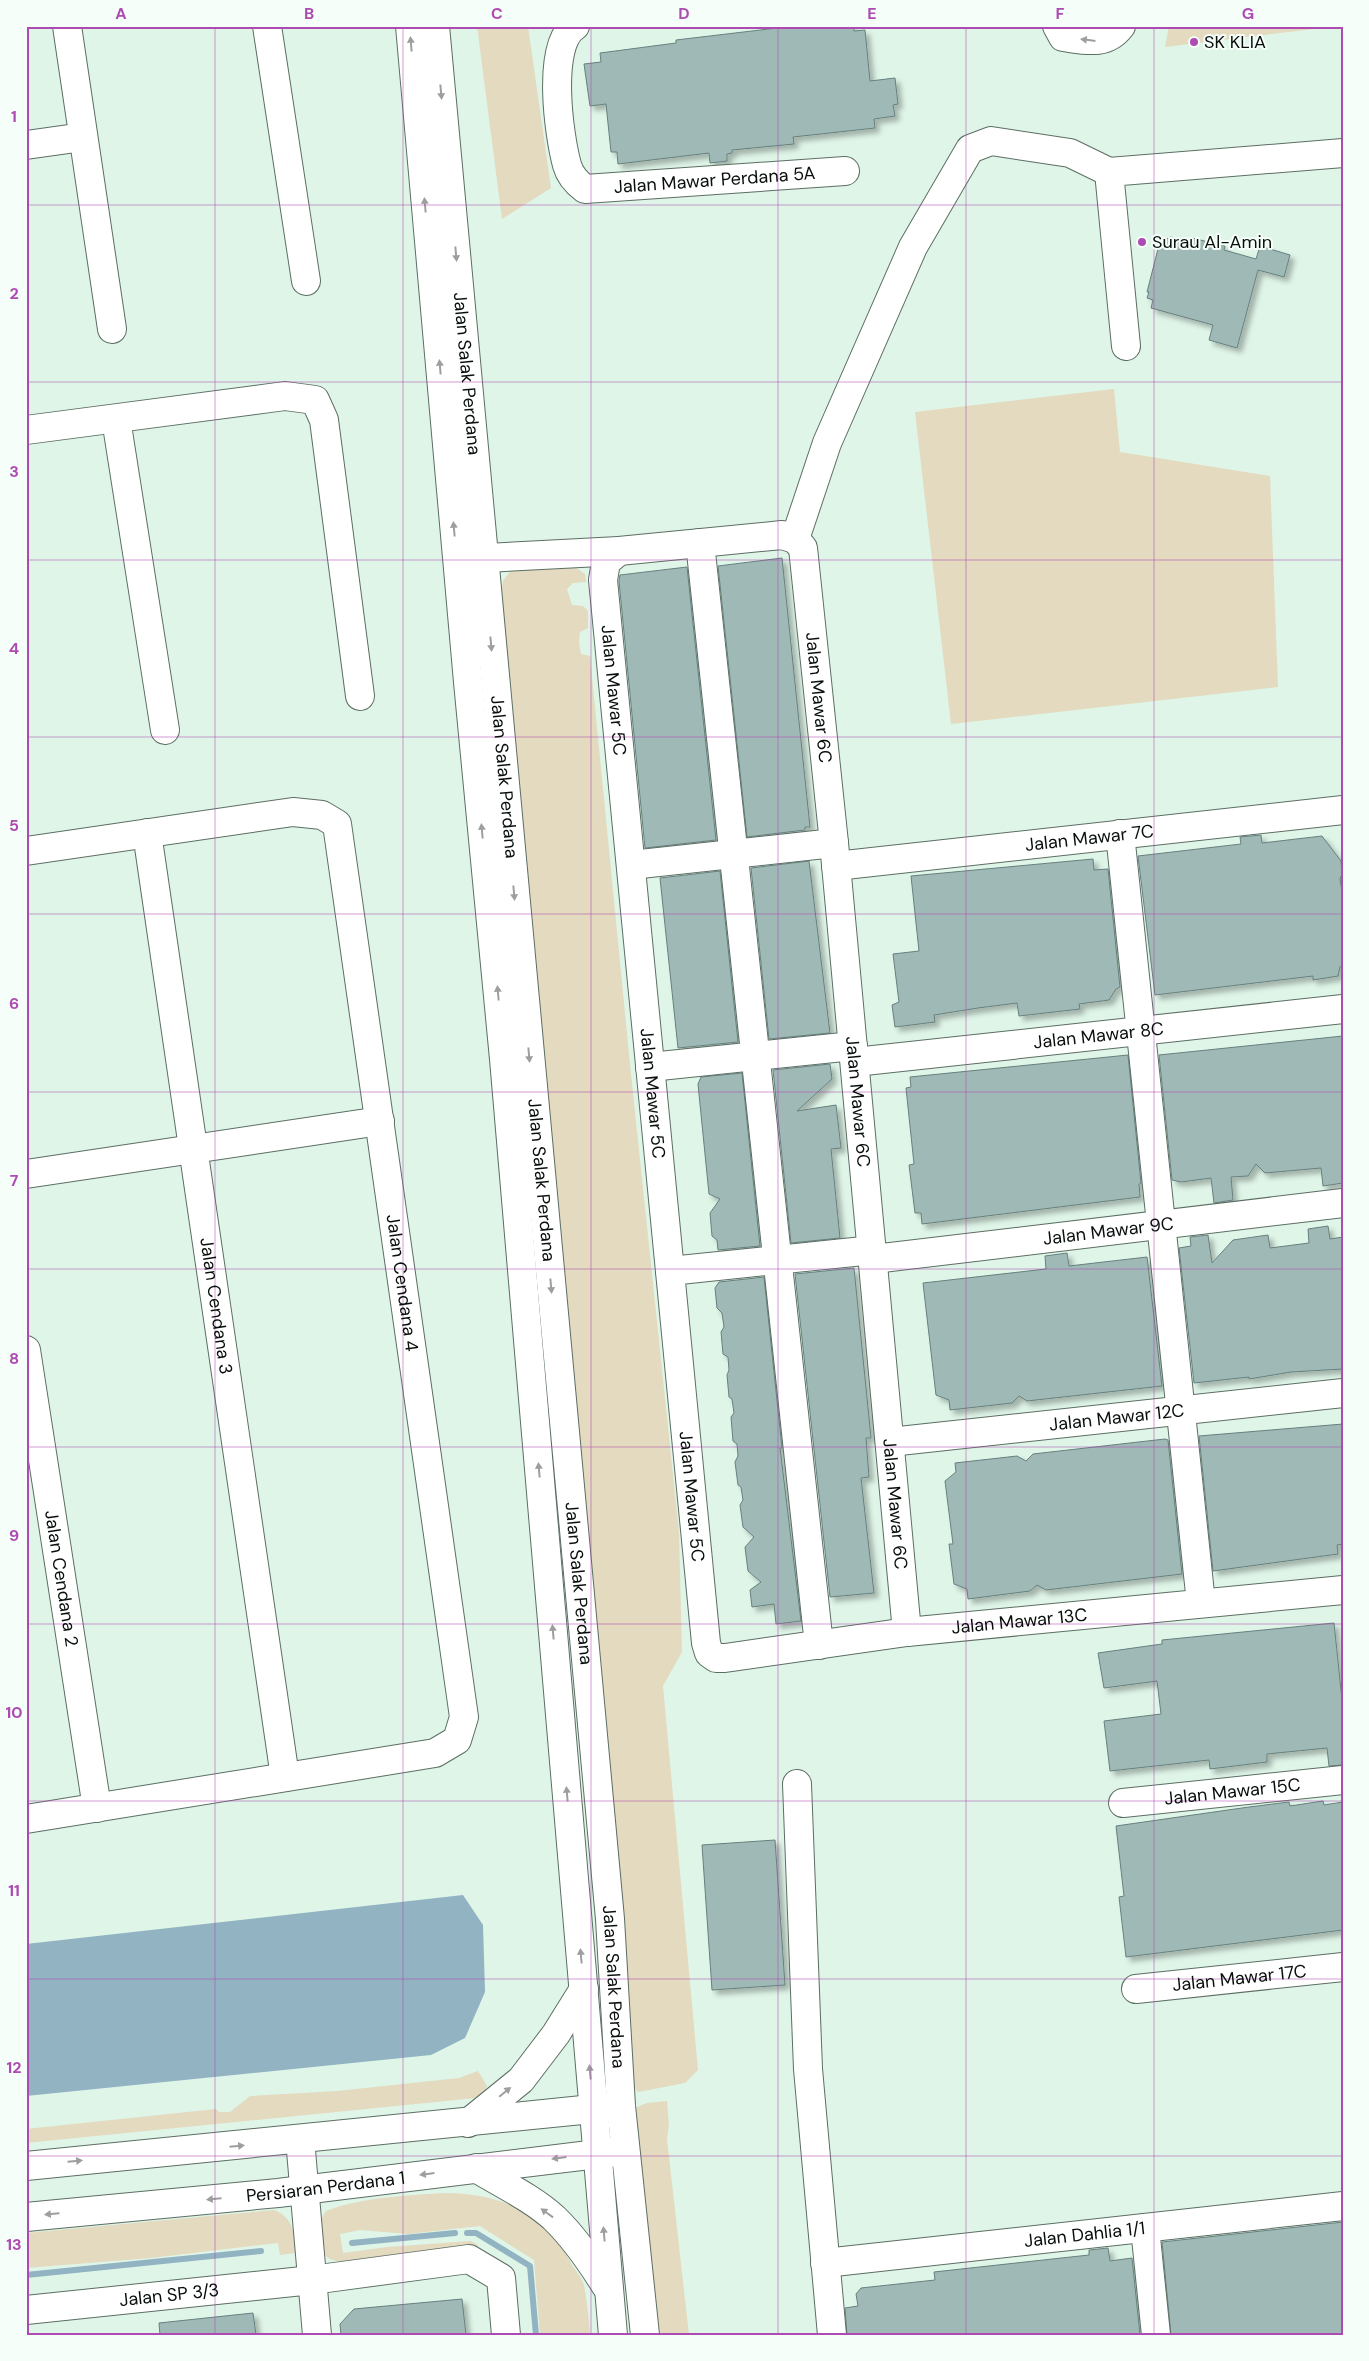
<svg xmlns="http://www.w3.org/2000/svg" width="1369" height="2361" font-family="'DM Sans',sans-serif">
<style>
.green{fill:#e3dac0}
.water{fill:#91b3c2}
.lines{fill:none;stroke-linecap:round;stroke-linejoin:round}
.stream{stroke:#91b3c2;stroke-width:6}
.building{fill:#9fb9b7;stroke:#67807e;filter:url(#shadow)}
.minor-casing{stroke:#5c6e63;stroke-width:30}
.minor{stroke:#fff;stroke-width:28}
.oneway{fill:#9c9f9d}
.grid{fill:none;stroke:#ae4bb2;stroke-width:1;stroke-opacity:0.55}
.poi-dot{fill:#ae4bb2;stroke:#f6fef9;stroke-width:2}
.labels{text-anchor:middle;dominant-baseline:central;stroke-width:4;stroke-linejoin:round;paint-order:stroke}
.poi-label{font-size:18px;fill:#080f0b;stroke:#f6fef9;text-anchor:start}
.street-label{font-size:18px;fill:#080f0b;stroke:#f6fef9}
.neatline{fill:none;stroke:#ae4bb2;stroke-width:2}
.grid-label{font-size:16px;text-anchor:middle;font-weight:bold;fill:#ae4bb2}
</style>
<defs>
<filter id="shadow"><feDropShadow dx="4.5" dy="4.5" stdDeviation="2.5" flood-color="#0004"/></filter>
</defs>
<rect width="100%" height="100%" fill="#dff5e8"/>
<path class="green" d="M477,26H528L551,188L502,219Z
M1169,26H1338L1165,47Z
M1114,389L1120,452L1270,476L1278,687L951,724L915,412Z
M572,565L585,574L586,582L573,583L567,589L572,605L583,606L588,611V628L580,632L579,643L581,654L590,656L630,1064L679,1532L682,1652L663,1686L698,2070L685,2083L638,2092L634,2087L501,593L503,581L511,570Z
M478,2071L487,2086L483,2096L476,2098L26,2143V2129L216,2109L219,2112H230L250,2096L337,2091L459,2078Z
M667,2101L669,2125L667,2139L689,2335H657L635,2112L637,2107L647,2103Z
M443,2193C500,2193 546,2212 572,2265C576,2271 582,2278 584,2285C587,2301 589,2318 590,2335H540L534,2260L480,2226L408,2234L360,2230L340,2234L343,2253L387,2247L471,2241L478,2245L474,2251L345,2262C338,2261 331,2261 326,2256C316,2247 318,2220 326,2211C362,2197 404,2196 443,2193Z
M274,2210C294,2218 295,2234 295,2253L280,2255L278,2243L151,2258L26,2268V2233Z"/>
<path class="water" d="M463,1895L483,1925L485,1992L465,2038L431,2055L26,2096V1944Z"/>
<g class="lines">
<path class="stream" d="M467,2233H476L530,2266L536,2335
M352,2243L455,2233
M26,2275L261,2251"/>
</g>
<path class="building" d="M794,26H854V31L865,30L870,81L895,78L898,104L893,105L895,116L874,119L875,128L793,137L794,144L732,150V153L727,154V161L710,163L709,153L618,164L617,152H611L606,104L590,106L584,64L601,62L600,53L676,43V40Z
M1170,237L1191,242L1192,238L1225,246L1224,250L1256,259L1260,246L1290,255L1284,277L1258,270L1237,348L1209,340L1213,325L1151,308L1153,300L1147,298L1149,292H1147L1159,245L1163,246L1165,238L1170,239Z
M782,558L810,827H805V830L747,837L718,566Z
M687,567L716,840L645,848L619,581L620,575Z
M1261,835L1262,843L1322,836L1341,861L1342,874L1340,879L1343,897V966L1340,967L1338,976L1313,980V976L1155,995L1138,856L1241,844L1240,837Z
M1093,859L1094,870L1108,869L1120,987L1116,989L1109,1000L1079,1004L1080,1009L1019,1016L1017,1003L978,1008L934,1015L935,1022L895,1027L892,1005L899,1002L893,954L919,951L911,876Z
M809,861L830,1033L769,1039L751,868Z
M720,871L738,1042L678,1048L660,878Z
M1343,1036V1183L1323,1186L1321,1168L1265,1173L1256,1164L1248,1176L1231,1177L1233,1200L1214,1203L1211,1178L1181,1182L1172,1180L1159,1055Z
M1128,1055L1141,1183L1139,1184L1140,1197L922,1224L921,1213H915L909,1165L914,1164L906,1088L911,1087L910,1077Z
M830,1064L832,1079L797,1111L836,1105L841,1148L831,1149L840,1238L791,1243L773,1070Z
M742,1073L760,1246L718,1250L717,1240L712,1236L710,1213L720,1199L709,1194L698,1084L701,1077Z
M1328,1226L1330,1239L1343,1237V1369L1291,1372L1249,1379V1377L1194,1383L1179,1248L1191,1246L1190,1237L1208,1235L1212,1263L1233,1240L1268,1235L1270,1248L1309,1243L1308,1229Z
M1067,1253L1069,1266L1147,1257L1162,1386L1027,1401L1019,1396L1012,1403L950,1410L949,1400L936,1395L923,1283L1046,1269L1045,1256Z
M854,1268L871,1438H866L869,1477L861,1478L874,1593L830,1597L795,1274Z
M764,1277L782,1448H780L801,1621L776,1624L774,1604L752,1607L750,1590L761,1582L748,1571L745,1547L754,1537L743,1527L740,1505L743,1500L741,1487L738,1485L735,1462L738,1456L737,1444L733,1441L731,1417L734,1413L732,1399L729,1397L727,1375L729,1370L728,1357L723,1354L721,1332L724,1327L722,1313L717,1308L715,1288L719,1282Z
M1343,1424V1544L1337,1545L1338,1554L1213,1571L1199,1436Z
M1165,1439L1168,1440L1182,1574L1046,1590L1037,1585L1030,1591L968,1599L967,1589L954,1584L949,1544H953L945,1481L956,1472L955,1463L1017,1456L1026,1461L1033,1454Z
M1334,1623L1343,1709V1765L1329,1766L1327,1748L1267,1754V1762L1210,1769L1209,1760L1110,1771L1104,1721L1161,1714L1157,1681L1104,1688L1098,1653L1162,1644V1640Z
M1323,1801L1324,1805L1343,1802V1930L1126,1957L1119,1897L1124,1896L1116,1826L1249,1807L1289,1802L1290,1806Z
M775,1840L785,1985L712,1990L702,1845Z
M1343,2222V2335H1171L1162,2242Z
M1108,2248L1110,2261L1132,2258L1140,2335H847L845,2308L858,2306L856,2294L861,2288L935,2280L934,2272L1089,2255V2250Z
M462,2299L466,2335H341L340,2324L354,2309Z
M253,2313L256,2335H160L159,2323Z"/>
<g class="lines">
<g class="minor-casing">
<g id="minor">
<path d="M67,26L112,329"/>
<path d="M267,26L306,281"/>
<path d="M410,26L468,682L504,1059L613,2335"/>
<path id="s1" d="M435,26L610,1919L621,2106L645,2335"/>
<path id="s2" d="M575,26C546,44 559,136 567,165C570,176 577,183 585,189L845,171"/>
<path d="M1057,26L1063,37C1085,40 1106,46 1121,26"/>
<path d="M26,145L83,137"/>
<path d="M1126,346L1109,172L1343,153"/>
<path d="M116,419L165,730"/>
<path d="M26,430L285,396L315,400L324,420L360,696"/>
<path d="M795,539L827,443L913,247L970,149L991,141L1070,153L1109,172"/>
<path d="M700,543L819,1645"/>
<path id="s3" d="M619,551L606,562L603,580L706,1643L709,1653L716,1658H725L907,1632L1343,1590"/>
<path id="s4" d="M467,559L619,551L782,535L795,539L803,548L834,843L907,1632"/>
<path id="s5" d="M147,833L285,1777"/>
<path d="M1120,834L1201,1603"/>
<path id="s6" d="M26,851L293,812L322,815L337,824L464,1717L457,1740L435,1753L26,1819"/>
<path d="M631,865L834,843"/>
<path id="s7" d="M836,866L1343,810"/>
<path id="s8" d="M855,1062L1343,1009"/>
<path d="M650,1067L853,1046"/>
<path d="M26,1174L380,1121"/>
<path id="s9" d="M874,1259L1343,1203"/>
<path d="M670,1271L873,1250"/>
<path id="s10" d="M26,1350L97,1808"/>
<path id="s11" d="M890,1442L1343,1393"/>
<path d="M797,1784L808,2069L832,2335"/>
<path id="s12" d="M1123,1803L1343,1780"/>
<path id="s13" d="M1136,1989L1343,1967"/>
<path d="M468,2123L521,2080L556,2034L584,1989"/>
<path d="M300,2139L317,2335"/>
<path d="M26,2166L612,2107"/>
<path d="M476,2168C502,2184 532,2198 554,2218C575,2238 591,2262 606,2286"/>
<path id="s14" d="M26,2217L278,2193L614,2152"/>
<path d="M1145,2228L1156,2335"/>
<path id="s15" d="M825,2263L1343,2206"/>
<path id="s16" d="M26,2310L312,2280L469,2259L501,2278L506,2335"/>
</g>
</g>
<use href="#minor" class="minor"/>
</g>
<defs><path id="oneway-solid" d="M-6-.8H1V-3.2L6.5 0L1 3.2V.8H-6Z" transform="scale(1.25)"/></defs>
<g class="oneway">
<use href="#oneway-solid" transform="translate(1088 40) rotate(-173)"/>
<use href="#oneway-solid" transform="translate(411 44) rotate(-95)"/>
<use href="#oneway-solid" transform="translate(441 92) rotate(85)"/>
<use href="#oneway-solid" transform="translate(425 205) rotate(-95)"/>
<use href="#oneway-solid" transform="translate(456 254) rotate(85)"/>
<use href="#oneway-solid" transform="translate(440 367) rotate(-95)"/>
<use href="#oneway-solid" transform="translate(454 529) rotate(-95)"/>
<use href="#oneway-solid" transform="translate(491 644) rotate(85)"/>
<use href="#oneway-solid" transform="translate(482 831) rotate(-95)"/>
<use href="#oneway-solid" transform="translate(514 893) rotate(85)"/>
<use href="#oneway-solid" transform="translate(498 993) rotate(-95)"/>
<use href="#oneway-solid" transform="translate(529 1055) rotate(85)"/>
<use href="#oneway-solid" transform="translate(551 1286) rotate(85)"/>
<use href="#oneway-solid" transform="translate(539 1470) rotate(-95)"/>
<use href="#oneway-solid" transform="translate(553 1632) rotate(-95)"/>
<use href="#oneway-solid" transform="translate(567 1794) rotate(-95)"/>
<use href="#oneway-solid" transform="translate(581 1956) rotate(-95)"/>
<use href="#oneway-solid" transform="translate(590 2072) rotate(-95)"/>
<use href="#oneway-solid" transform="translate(505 2092) rotate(-39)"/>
<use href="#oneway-solid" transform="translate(237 2146) rotate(-5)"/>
<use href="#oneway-solid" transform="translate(559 2158) rotate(173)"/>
<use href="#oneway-solid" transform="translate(75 2161) rotate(-5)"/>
<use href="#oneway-solid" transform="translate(427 2174) rotate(173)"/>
<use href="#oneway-solid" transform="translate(214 2199) rotate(175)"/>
<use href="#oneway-solid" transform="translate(547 2213) rotate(-144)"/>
<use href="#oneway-solid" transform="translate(52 2214) rotate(175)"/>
<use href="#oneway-solid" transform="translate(604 2234) rotate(-95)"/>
</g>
<path class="grid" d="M215,26V2335M403,26V2335M591,26V2335M778,26V2335M966,26V2335M1154,26V2335M26,205H1343M26,382H1343M26,560H1343M26,737H1343M26,914H1343M26,1092H1343M26,1269H1343M26,1447H1343M26,1624H1343M26,1801H1343M26,1979H1343M26,2156H1343"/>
<g class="poi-dot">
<circle cx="1194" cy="42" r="5"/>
<circle cx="1142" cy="242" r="5"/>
</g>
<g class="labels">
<g class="poi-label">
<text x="1204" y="42">SK KLIA</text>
<text x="1152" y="242">Surau Al-Amin</text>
</g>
<g class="street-label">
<text stroke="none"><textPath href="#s2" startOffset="305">Jalan Mawar Perdana 5A</textPath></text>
<text stroke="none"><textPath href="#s1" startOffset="349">Jalan Salak Perdana</textPath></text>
<text stroke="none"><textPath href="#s3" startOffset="146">Jalan Mawar 5C</textPath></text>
<text stroke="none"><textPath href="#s4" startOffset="492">Jalan Mawar 6C</textPath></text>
<text stroke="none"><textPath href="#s1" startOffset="754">Jalan Salak Perdana</textPath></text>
<text stroke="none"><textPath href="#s7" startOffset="255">Jalan Mawar 7C</textPath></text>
<text stroke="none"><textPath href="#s8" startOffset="245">Jalan Mawar 8C</textPath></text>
<text stroke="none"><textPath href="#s3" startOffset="551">Jalan Mawar 5C</textPath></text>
<text stroke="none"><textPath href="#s4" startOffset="898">Jalan Mawar 6C</textPath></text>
<text stroke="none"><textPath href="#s1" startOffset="1159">Jalan Salak Perdana</textPath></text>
<text stroke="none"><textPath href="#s9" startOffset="236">Jalan Mawar 9C</textPath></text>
<text stroke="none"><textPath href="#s6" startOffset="780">Jalan Cendana 4</textPath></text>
<text stroke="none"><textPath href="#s5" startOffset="478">Jalan Cendana 3</textPath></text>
<text stroke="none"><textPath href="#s11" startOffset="228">Jalan Mawar 12C</textPath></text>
<text stroke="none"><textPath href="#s3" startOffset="956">Jalan Mawar 5C</textPath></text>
<text stroke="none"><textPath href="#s4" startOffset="1302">Jalan Mawar 6C</textPath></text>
<text stroke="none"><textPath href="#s10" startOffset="231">Jalan Cendana 2</textPath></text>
<text stroke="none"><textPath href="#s1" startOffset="1564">Jalan Salak Perdana</textPath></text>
<text stroke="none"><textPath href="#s3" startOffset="1428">Jalan Mawar 13C</textPath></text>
<text stroke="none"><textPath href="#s12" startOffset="110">Jalan Mawar 15C</textPath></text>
<text stroke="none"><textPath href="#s13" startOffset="104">Jalan Mawar 17C</textPath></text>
<text stroke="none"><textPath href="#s1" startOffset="1969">Jalan Salak Perdana</textPath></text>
<text stroke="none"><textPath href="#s14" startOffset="301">Persiaran Perdana 1</textPath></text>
<text stroke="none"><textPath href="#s15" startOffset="261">Jalan Dahlia 1/1</textPath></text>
<text stroke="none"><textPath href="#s16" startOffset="144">Jalan SP 3/3</textPath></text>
</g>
</g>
<rect width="1369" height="2361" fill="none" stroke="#f6fef9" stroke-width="55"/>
<rect x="28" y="28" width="1314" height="2306" class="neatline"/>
<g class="grid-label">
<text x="121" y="19">A</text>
<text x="309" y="19">B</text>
<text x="497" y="19">C</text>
<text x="684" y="19">D</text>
<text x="872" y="19">E</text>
<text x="1060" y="19">F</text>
<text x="1248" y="19">G</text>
<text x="14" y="122">1</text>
<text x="14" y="299">2</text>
<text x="14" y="477">3</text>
<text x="14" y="654">4</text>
<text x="14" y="831">5</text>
<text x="14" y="1009">6</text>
<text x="14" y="1186">7</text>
<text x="14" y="1364">8</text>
<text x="14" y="1541">9</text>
<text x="14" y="1718">10</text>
<text x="14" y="1896">11</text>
<text x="14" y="2073">12</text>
<text x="14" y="2250">13</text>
</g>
</svg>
